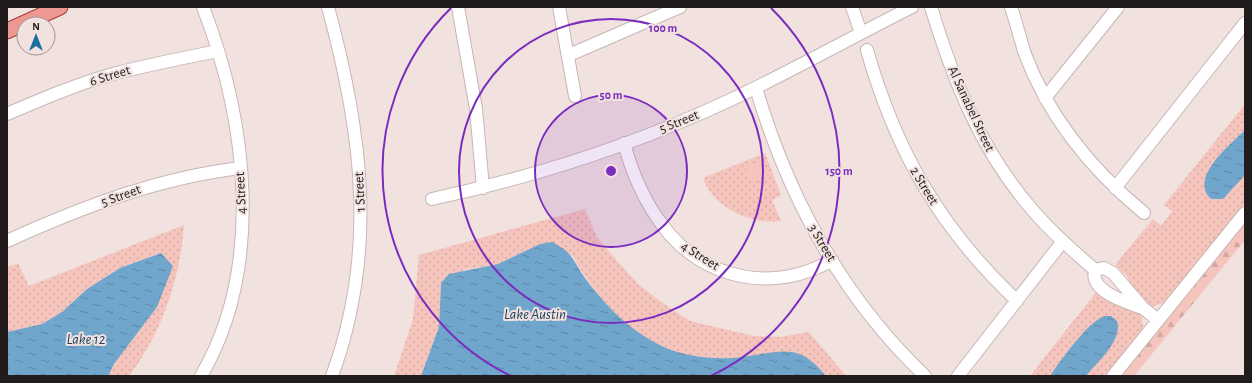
<svg xmlns="http://www.w3.org/2000/svg" width="1252" height="383" font-family="'Alegreya Sans',sans-serif">
<style>
.grass{fill:url(#grass-dots)}
.forest{fill:url(#forest-firs)}
.pitch{fill:#f5c5bd}
.water{fill:url(#water-ripples)}
.lines{fill:none;stroke-linecap:round;stroke-linejoin:round}
.minor-casing{stroke:#c6b7b5;stroke-width:14}
.major-casing{stroke:#9e4138;stroke-width:17}
.minor{stroke:#fff;stroke-width:12}
.major{stroke:#ed9991;stroke-width:15}
.ring{fill:none;stroke:#7b2cbf;stroke-width:2}
.labels{text-anchor:middle;dominant-baseline:central;stroke-width:4;stroke-linejoin:round;paint-order:stroke}
.street-label{font-size:14px;fill:#211c1b;stroke:#f1e1df}
.water-label{font-size:15px;font-style:italic;fill:#1a4560;stroke:#f1e1df}
.centre{fill:#7b2cbf;stroke:#f1e1df;stroke-width:2}
.ring-label{font-size:12px;text-anchor:middle;font-weight:bold;fill:#7b2cbf;stroke:#f1e1df;stroke-width:4;stroke-linejoin:round;paint-order:stroke}
</style>
<defs>
<pattern id="grass-dots" width="8" height="8" patternUnits="userSpaceOnUse"><rect width="8" height="8" fill="#f5c5bd"/><path d="M2 2h.1M6 6h.1" fill="none" stroke="#d2a9a2" stroke-width="1.8" stroke-linecap="round"/></pattern>
<pattern id="forest-firs" width="22" height="20" patternUnits="userSpaceOnUse"><rect width="22" height="20" fill="#f5c5bd"/><path d="M5 1l3.5 6h-7zM16 11l3.5 6h-7z" fill="#d2a9a2"/></pattern>
<pattern id="water-ripples" width="26" height="14" patternUnits="userSpaceOnUse"><rect width="26" height="14" fill="#70a6cc"/><path d="M2 4q2-2 4 0t4 0M15 11q2-2 4 0t4 0" fill="none" stroke="#5c86a5"/></pattern>
</defs>
<rect width="100%" height="100%" fill="#f1e1df"/>
<path class="grass" d="M1245,104V203L1166,302L1151,307L1137,295L1127,276L1115,265L1153,219L1161,226L1172,211L1164,205Z
M765,153L781,195L772,200L781,221C752,225 713,208 703,178Z
M585,209L597,237L619,263L639,285L664,304L690,321L754,336L780,337L809,332L846,376H826C800,345 782,353 747,357C731,358 714,359 698,357C644,351 597,302 573,256L540,244L498,264L464,270L441,283L439,327L421,376H394L413,319L419,255Z
M184,225C180,279 162,333 129,376H108L114,364L157,307L161,293L160,253L120,268L87,289L62,312L42,324L7,332V263L9,267L18,263L29,286Z
M1097,291L1141,315L1143,326L1142,330L1105,376H1030Z"/>
<path class="forest" d="M1245,215V240L1134,376H1113Z"/>
<path class="pitch" d="M762,160L768,174L751,181L745,167Z"/>
<path class="water" d="M1245,130V175L1223,199H1211C1188,178 1231,144 1245,130Z
M552,242C575,253 573,263 588,282C610,311 638,338 674,351C699,359 724,360 749,356C763,354 778,350 792,352C806,354 817,365 826,376H421L439,327L441,283L449,274L498,264L540,244Z
M161,253L173,266L157,307L114,364L108,376H7V332L42,324L62,312L87,289L120,268Z
M1104,316H1111L1117,321C1123,341 1097,362 1086,376H1050C1061,360 1087,323 1104,316Z"/>
<g class="lines">
<g class="minor-casing">
<path id="minor" d="M328,7C362,132 378,251 332,376
M458,7L476,109L483,188
M559,7L575,96
M852,7L861,33
M931,7C953,79 980,149 1030,207C1049,230 1072,250 1095,270
M1011,7C1016,22 1020,38 1025,54C1049,118 1092,170 1144,213
M867,50C896,152 940,228 1017,301
M569,55L680,7
M756,88C788,196 842,297 925,376
M1045,98L1118,7
M7,114C42,99 77,84 113,74C148,65 182,58 218,51
M624,143C632,173 644,201 663,226C703,280 775,294 832,260
M1115,188L1245,23
M432,199C534,177 634,145 728,101C790,72 850,38 912,7
M7,241C82,207 158,178 240,168
M1095,270L1104,268L1113,273L1143,308L1158,320
M1095,270C1089,292 1127,302 1142,308
M201,376C265,267 247,121 203,7
M958,376L1063,241
M1113,376L1245,213"/>
</g>
<g class="major-casing">
<path id="major" d="M7,31L60,7"/>
</g>
<use href="#minor" class="minor"/>
<use href="#major" class="major"/>
</g>
<circle cx="611" cy="171" r="76" fill="#7b2cbf" fill-opacity=".12"/>
<g class="ring">
<circle cx="611" cy="171" r="76"/>
<circle cx="611" cy="171" r="152"/>
<path d="M511 376A228 228 0 0 1 451 8M771 8A228 228 0 0 1 711 376"/>
</g>
<g class="labels">
<g class="street-label">
<text transform="translate(110 76) rotate(-17)">6 Street</text>
<text transform="translate(971 109) rotate(65)">Al Sanabel Street</text>
<text transform="translate(679 122) rotate(-22)">5 Street</text>
<text transform="translate(924 186) rotate(59)">2 Street</text>
<text transform="translate(360 192) rotate(-93)">1 Street</text>
<text transform="translate(241 193) rotate(-93)">4 Street</text>
<text transform="translate(121 196) rotate(-20)">5 Street</text>
<text transform="translate(822 243) rotate(59)">3 Street</text>
<text transform="translate(700 256) rotate(32)">4 Street</text>
</g>
<g class="water-label">
<text x="535" y="314">Lake Austin</text>
<text x="86" y="339">Lake 12</text>
</g>
</g>
<circle cx="611" cy="171" r="6" class="centre"/>
<g class="ring-label">
<text x="663" y="32">100 m</text>
<text x="611" y="99">50 m</text>
<text x="839" y="175">150 m</text>
</g>
<rect width="1252" height="383" fill="none" stroke="#211c1b" stroke-width="16"/>
<g transform="translate(36 36)"><circle r="19" fill="#f1e1df" stroke="#9e9291"/>
<path d="M0-3L7 15L0 10L-7 15Z" fill="#1a6f9f"/>
<text y="-6" font-size="11" font-weight="bold" text-anchor="middle" fill="#211c1b">N</text>
</g>
</svg>
